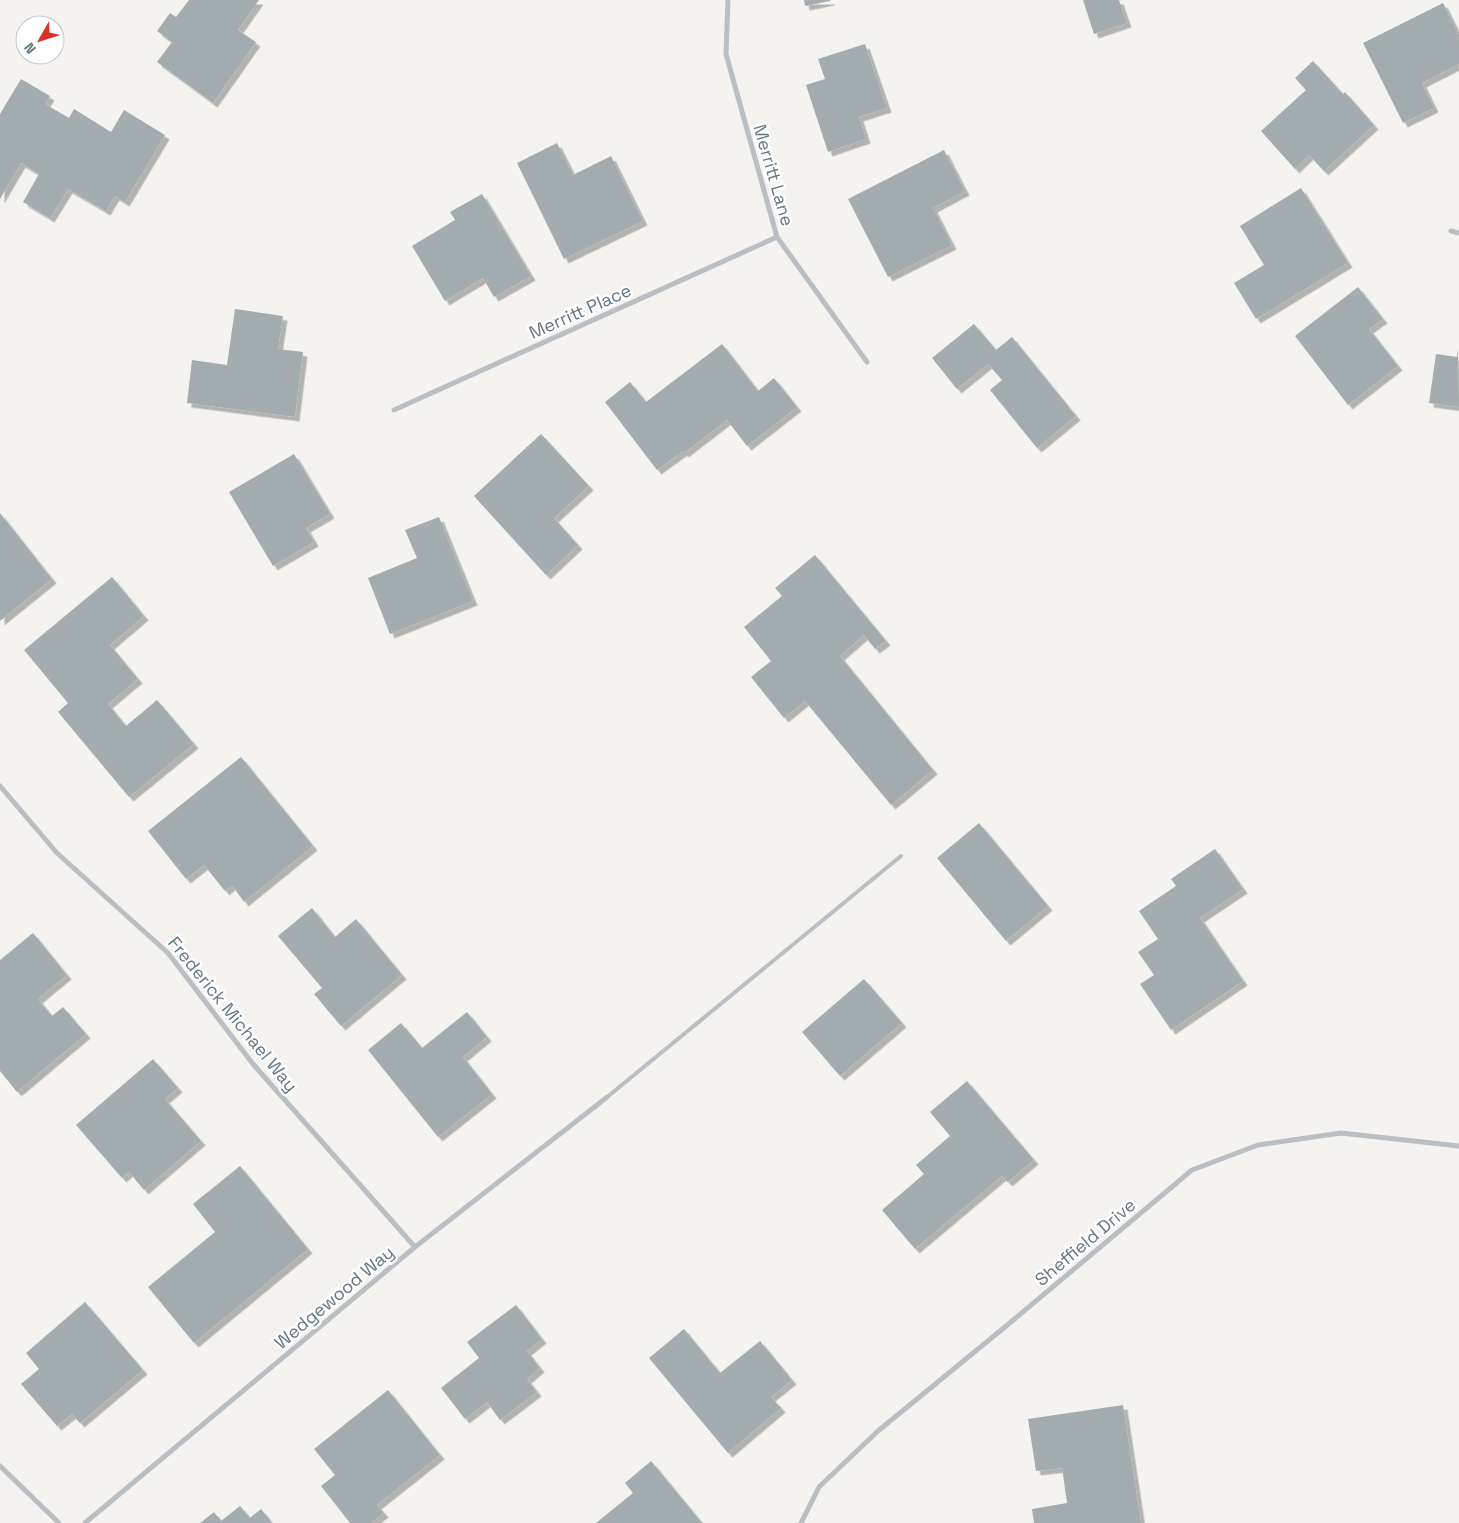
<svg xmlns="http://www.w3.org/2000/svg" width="1459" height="1523" font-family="'Space Grotesk',sans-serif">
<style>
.building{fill:#a3adb0;filter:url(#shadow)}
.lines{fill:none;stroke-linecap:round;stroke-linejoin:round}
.lane{stroke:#b9bfc2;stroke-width:4}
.street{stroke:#b9bfc2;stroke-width:5}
.labels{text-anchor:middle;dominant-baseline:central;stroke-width:5;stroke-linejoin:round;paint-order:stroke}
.street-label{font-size:18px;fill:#637880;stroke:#fff}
</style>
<defs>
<filter id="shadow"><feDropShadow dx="4.5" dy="4.5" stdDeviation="0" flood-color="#0004"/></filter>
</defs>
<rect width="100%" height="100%" fill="#f4f3ef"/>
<path class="building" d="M189,0H259L238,30L256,42L213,103L157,62L172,42L157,31L170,13L176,17Z
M804,0H830V1L805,6Z
M1083,0H1119L1127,23L1094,34Z
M1443,3L1459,35V64L1422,83L1434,108L1403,123L1363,43Z
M865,44L887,108L859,117L866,139L828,152L806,85L825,79L818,59Z
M1313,61L1343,94L1345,92L1374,125L1324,171L1309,155L1295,169L1261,131L1306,90L1295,78Z
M21,79L50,96L45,104L69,118L74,109L111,132L124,110L165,135L125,202L115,196L106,211L68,189L50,218L23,202L39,174L21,163L0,199V114Z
M557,143L573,175L611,156L643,221L564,259L517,163Z
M944,150L965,191L933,208L952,245L888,277L848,199Z
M1301,188L1348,263L1256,319L1234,283L1264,265L1240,226Z
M482,194L531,276L494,297L483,278L445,301L412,246L455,220L450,212Z
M1358,287L1383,319L1369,329L1398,366L1348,405L1295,336Z
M235,309L283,316L278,349L303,352L295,417L187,403L192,360L227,365Z
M974,324L996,350L1012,337L1076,416L1037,448L990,390L1002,380L988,364L957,389L932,358Z
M722,344L758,391L774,378L797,407L747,446L727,420L684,453L683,451L657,470L605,402L630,382L646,402Z
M1458,349L1459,407L1429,403L1436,354L1457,357Z
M541,434L589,486L554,518L578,545L546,575L474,496Z
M294,454L330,514L306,528L314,542L273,566L229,492Z
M0,513L52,579L0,621Z
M439,517L473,601L390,634L368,578L417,558L405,530Z
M815,555L886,641L875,649L864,635L840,656L933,770L891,805L805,701L784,718L751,677L771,661L744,627L782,596L775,588Z
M112,577L144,616L110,645L138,679L108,704L126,726L157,700L194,744L129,797L58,712L68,703L24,650Z
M241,757L313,846L244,902L232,885L225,891L204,865L186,879L148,831Z
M979,823L1048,906L1006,941L937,858Z
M1215,849L1243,889L1200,918L1243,981L1171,1030L1140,984L1154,975L1138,952L1158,939L1139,911L1176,886L1171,879Z
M312,908L335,937L356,919L402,975L341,1026L314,994L322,988L278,936Z
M33,933L67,975L38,999L52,1016L63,1007L86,1034L17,1092L0,1071V960Z
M864,979L902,1023L840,1076L802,1032Z
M467,1012L487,1037L463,1057L492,1094L438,1137L368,1050L401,1023L422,1048Z
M153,1059L178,1088L165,1099L201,1141L144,1190L129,1172L122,1178L76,1125Z
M967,1081L1034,1160L1008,1182L1002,1176L915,1249L882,1210L924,1174L916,1165L950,1136L930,1112Z
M240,1166L308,1249L194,1343L148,1287L215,1232L193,1204Z
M85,1302L143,1370L80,1423L72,1414L57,1426L21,1384L39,1369L26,1353Z
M516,1305L542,1339L527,1351L540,1368L527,1379L537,1392L500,1420L487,1402L465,1419L441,1388L479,1358L467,1342Z
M684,1329L720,1373L760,1341L792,1380L771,1397L781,1408L728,1453L649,1358Z
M388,1390L440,1455L377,1505L384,1513L371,1523H350L321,1486L335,1475L314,1449Z
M1123,1405L1141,1523H1034L1032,1509L1067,1503L1062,1468L1036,1471L1028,1419Z
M651,1461L702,1523H596L633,1493L625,1483Z
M240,1506L250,1518L261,1509L272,1523H200L214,1512L221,1521Z"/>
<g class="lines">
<path class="lane" d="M606,1098L901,856"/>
<path class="street" d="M728,0L726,54L777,237L867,362
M1451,231L1459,233
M394,410L777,237
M0,786L57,853L168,953L253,1064L415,1247
M0,1466L59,1523
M85,1523L415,1247L606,1098
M801,1523L819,1487L878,1431L1011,1322L1192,1170L1258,1145L1341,1133L1459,1146"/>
</g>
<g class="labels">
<g class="street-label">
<text transform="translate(774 175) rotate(74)">Merritt Lane</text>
<text transform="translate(580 311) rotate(-24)">Merritt Place</text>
<text transform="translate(233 1014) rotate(51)">Frederick Michael Way</text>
<text transform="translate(1085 1242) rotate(-40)">Sheffield Drive</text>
<text transform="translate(334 1297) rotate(-40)">Wedgewood Way</text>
</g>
</g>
<g transform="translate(40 40) rotate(231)"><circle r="24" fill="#ffffff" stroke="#c1c9cc"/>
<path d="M0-4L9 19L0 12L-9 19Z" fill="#de3125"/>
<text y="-8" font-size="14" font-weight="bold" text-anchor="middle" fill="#637880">N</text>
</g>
</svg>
